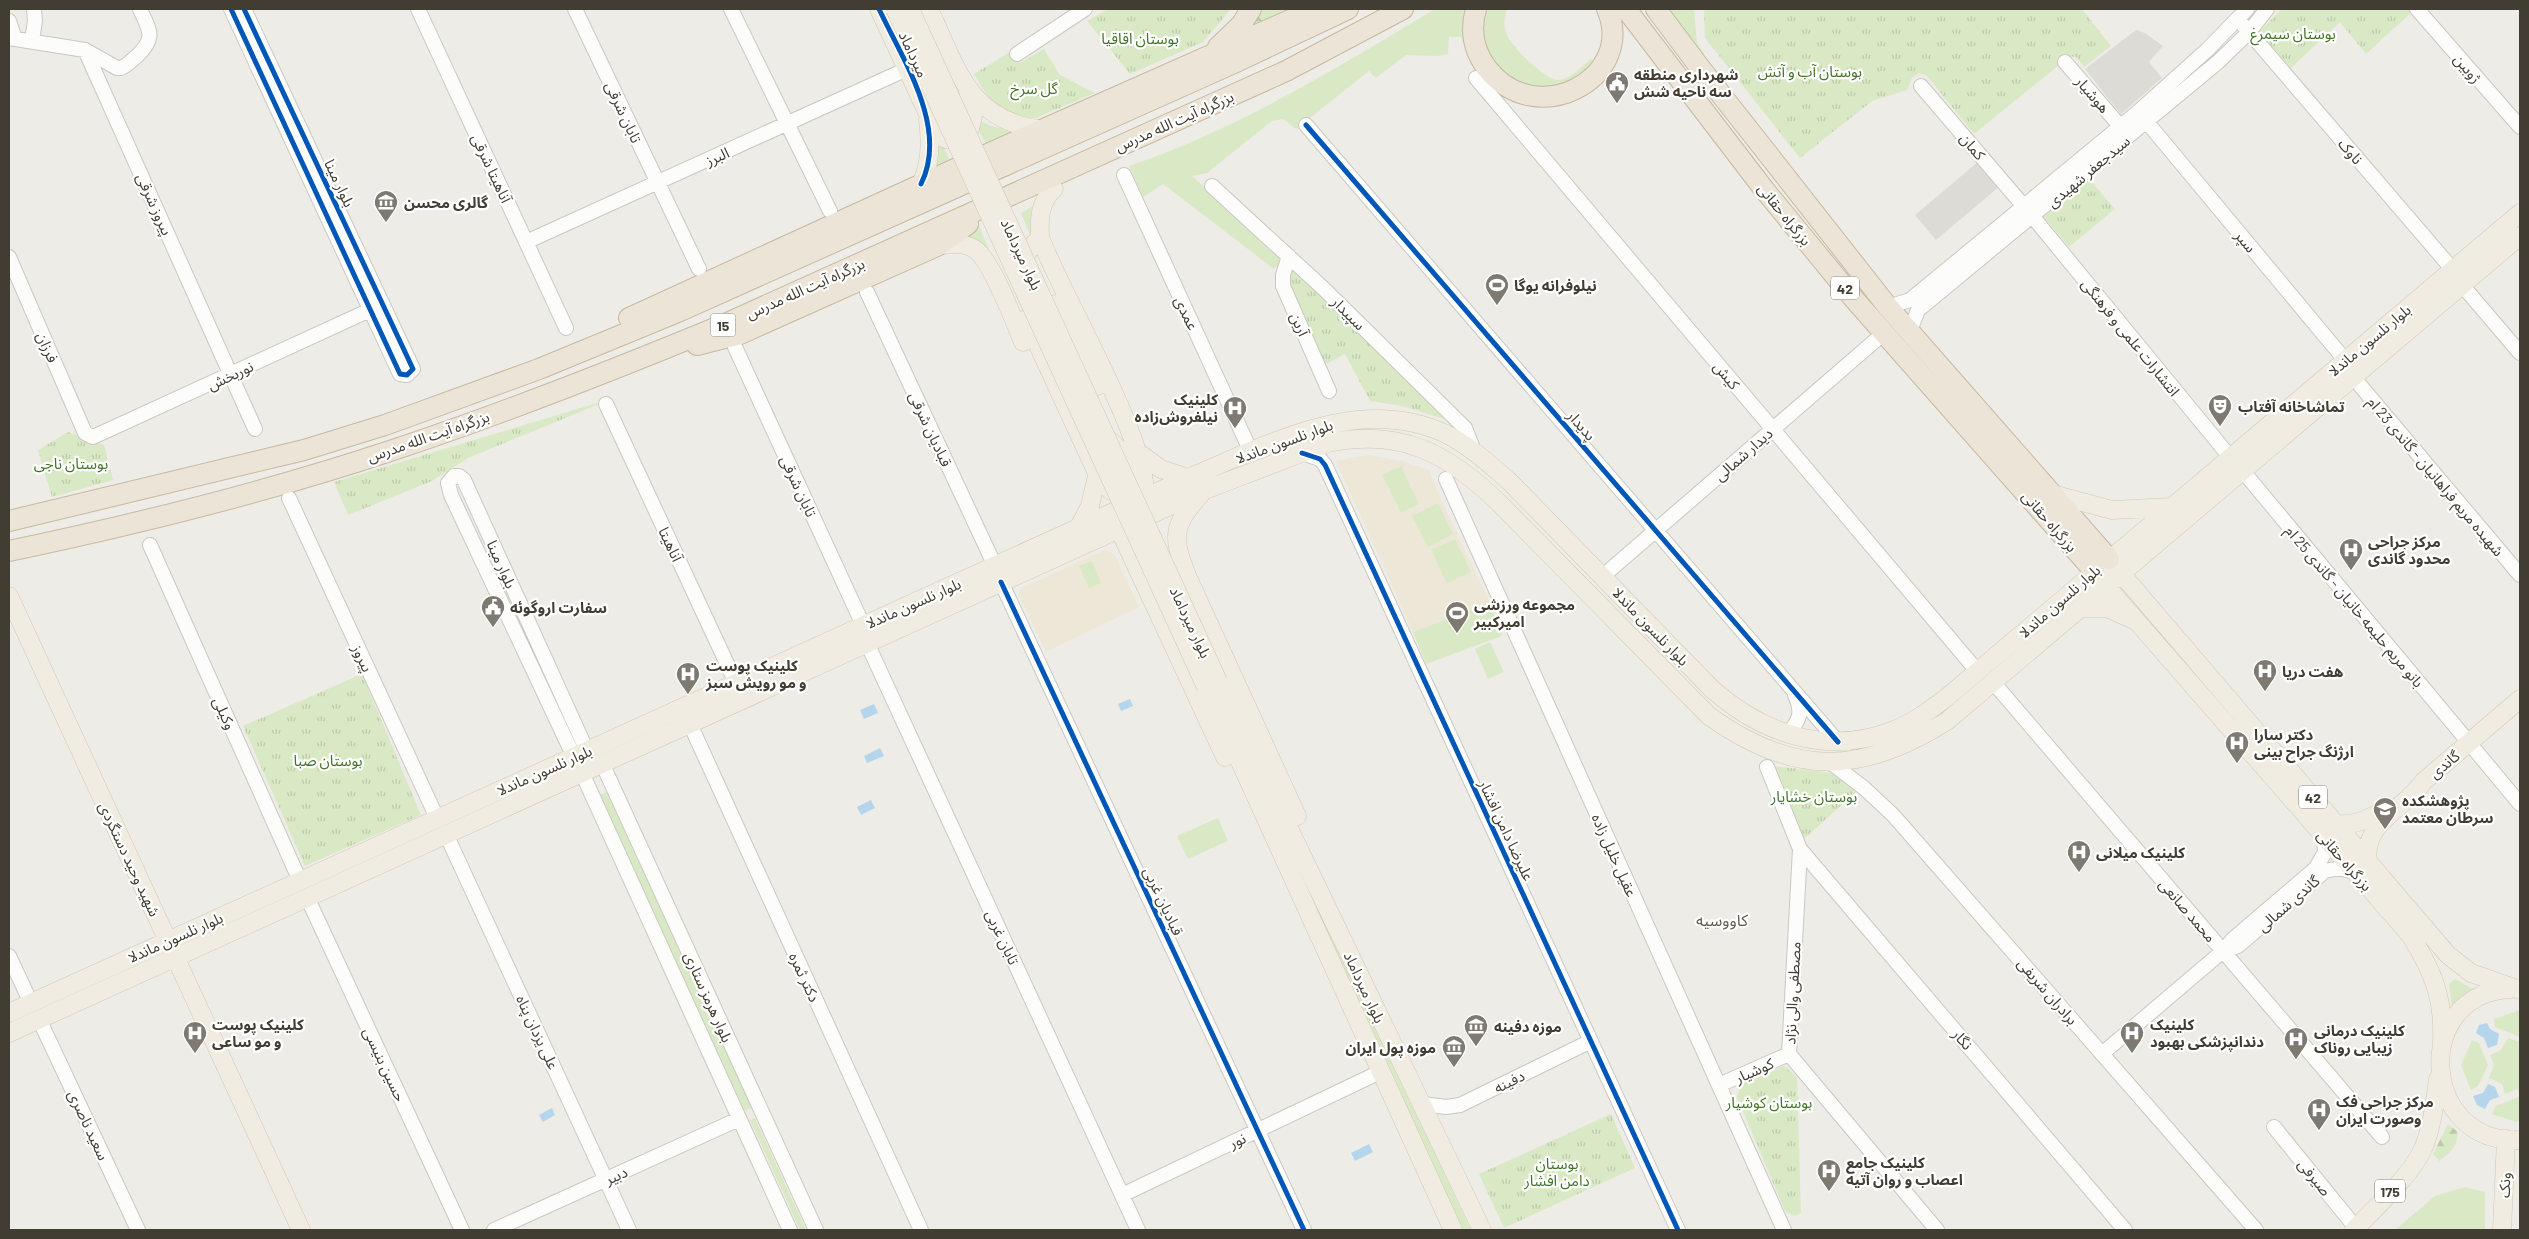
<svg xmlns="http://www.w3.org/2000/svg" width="2529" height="1239" font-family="Barlow,'Noto Sans Arabic',sans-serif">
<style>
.education{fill:#ece7d7}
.green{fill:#dae9c5}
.forest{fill:url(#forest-firs)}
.park{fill:url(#park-tufts)}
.parking{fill:#dddbd6}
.water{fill:#b5d5ed}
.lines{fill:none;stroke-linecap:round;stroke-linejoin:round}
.minor-casing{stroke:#cac8c2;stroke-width:16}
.major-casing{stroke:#d0c8b3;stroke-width:19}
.highway-casing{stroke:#c6b9a1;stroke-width:22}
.minor{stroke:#fcfcfb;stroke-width:14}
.major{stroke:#f0ece1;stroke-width:18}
.highway{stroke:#ebe4d7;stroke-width:20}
.major-bridge-casing{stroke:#d0c8b3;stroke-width:19;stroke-linecap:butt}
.major-bridge{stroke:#f0ece1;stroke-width:18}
.cycleway-casing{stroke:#fff;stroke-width:8}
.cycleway{stroke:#0057b8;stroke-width:5}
.labels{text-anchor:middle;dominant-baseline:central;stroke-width:4.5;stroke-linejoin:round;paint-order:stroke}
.shield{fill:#fff;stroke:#7b7770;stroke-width:1}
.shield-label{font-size:14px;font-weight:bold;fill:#423d33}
.park-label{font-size:15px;fill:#427327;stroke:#fff}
.street-label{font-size:15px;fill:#423d33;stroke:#fff}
.poi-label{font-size:15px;font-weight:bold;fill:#423d33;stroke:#fff;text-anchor:start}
.neighbourhood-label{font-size:16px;fill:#655b4a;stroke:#fff}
</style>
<defs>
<pattern id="forest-firs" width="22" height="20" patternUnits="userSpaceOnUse" patternTransform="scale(1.25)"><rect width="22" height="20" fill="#dae9c5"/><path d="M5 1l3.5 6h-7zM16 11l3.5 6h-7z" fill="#bcc9aa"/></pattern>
<pattern id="park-tufts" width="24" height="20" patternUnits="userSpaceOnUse" patternTransform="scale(1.25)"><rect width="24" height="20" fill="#dae9c5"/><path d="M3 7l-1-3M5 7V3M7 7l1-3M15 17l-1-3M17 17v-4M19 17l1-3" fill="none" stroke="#bcc9aa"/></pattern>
</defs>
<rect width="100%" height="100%" fill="#eeece6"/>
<path class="education" d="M1368,455L1406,462L1429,470L1442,502L1490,603L1413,632L1336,461Z
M1105,550L1114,554L1139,607L1046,652L1019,595L1020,589Z"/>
<path class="green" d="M1435,9H1469L1468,55L1461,37H1449L1448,54L1438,56L1406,55L1376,78L1369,71L1296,129L1283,119L1272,121L1207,173L1192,176L1285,258L1274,269L1163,184L1143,197L1129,166C1238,129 1337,68 1435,9Z
M1482,9H1507C1504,18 1503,27 1507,35C1512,47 1546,81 1559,80C1569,80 1583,65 1591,59L1595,62L1564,87L1523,90L1488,60L1479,24Z
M1666,9H1694L1697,43L1705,55L1703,60Z
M981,121L991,126L1018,133L989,149L974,123Z
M938,140L942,141L951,166L927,177Z
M1035,205L1031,237L1021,213Z
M979,226L989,249L982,252L959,235Z
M1401,466L1419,504L1401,513L1382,475Z
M1438,503L1453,534L1428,547L1412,516Z
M1455,539L1471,572L1447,583L1431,550Z
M1092,561L1101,583L1089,588L1079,566Z
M1490,603L1502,636L1426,664L1413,632Z
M1490,642L1504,672L1488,679L1475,649Z
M607,792L752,1107L745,1111L599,795Z
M1218,818L1228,841L1188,859L1177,836Z
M1319,908L1471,1230H1463L1315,911Z
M2455,979L2475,990L2462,997L2452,1008L2449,984Z
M2520,1010V1037L2495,1027L2494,1019Z
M2508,1038L2520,1042V1091L2516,1089L2505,1094L2502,1084L2489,1078L2494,1065L2490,1055L2501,1050Z
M2472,1040L2479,1043L2488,1065L2478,1086L2471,1090L2461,1065Z
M2518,1097L2520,1098V1121L2516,1122L2492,1114L2496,1106Z
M755,1118L806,1230H800L750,1120Z
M2465,1187L2485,1192V1230H2395L2435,1196Z"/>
<path class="forest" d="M1258,9H1295L1244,31Z
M2448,1124L2457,1131C2460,1145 2449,1154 2439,1161L2433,1154Z"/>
<path class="park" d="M1108,9H1231L1203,42L1130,74L1087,21Z
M1704,9H2082L2111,46L2084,67L2076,57L2062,55L2059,65L1974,134L1927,76L1919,73L1912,78L1907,90L1872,101L1800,158L1705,38Z
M2282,9H2411L2413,11L2366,54L2340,22L2291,68L2259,32Z
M1044,49L1060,75L1095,93L1036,118C1003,120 989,100 974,74L1013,50L1020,63Z
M2089,179L2115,209L2069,247L2044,217Z
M1294,268L1441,414L1444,419L1402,406L1370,401L1345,354L1324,365L1287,284Z
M614,398L468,458L432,481L348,515L334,482Z
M68,432L104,445L113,480L52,497L38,450Z
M362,674L421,815L305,866L243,726Z
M1773,766L1833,773L1858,790L1804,839Z
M1784,1066L1797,1077L1801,1213L1794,1216L1785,1211L1737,1097L1741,1084Z
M1611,1114L1635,1168L1504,1228L1479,1174Z"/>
<path class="parking" d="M2136,30L2145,33L2163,46L2149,62L2162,78L2121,114L2085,69Z
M1979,161L2000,186L1936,240L1915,215Z"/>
<path class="water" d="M1130,699L1133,706L1121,711L1118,704Z
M874,704L878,713L864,719L860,710Z
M880,748L884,756L867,763L864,756Z
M871,800L875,808L861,815L857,807Z
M2487,1023L2490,1029L2499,1034L2497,1045L2488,1048L2484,1038L2476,1033L2479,1025Z
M2488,1084L2495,1087L2499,1097L2490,1100L2485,1109L2477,1105L2473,1096L2483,1093Z
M552,1108L555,1115L543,1122L539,1115Z
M1369,1144L1373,1152L1355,1161L1351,1153Z"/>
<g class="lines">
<g class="minor-casing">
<path id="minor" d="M231,9L400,374L407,375L413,369L244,9
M418,9L566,328
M575,9L699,269
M731,9L830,211
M2417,9L2520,127
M9,21L15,39
M2243,25L2453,270
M9,38L85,50L117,68H121C128,65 132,60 137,56C157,37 149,30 140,9
M32,40L35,21L34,9
M85,50L255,429
M1017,54L1085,9
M2065,62L2126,133
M1476,78L1978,672
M1921,86L2033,217L2230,457
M2141,115L2345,360
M1306,125L1838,742
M1124,175L1251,452
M1212,186L1323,288L1465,428L1474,451
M526,242L907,69
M1289,256L1283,275V286L1329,391
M9,257L85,433L93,437L370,310
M2462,285L2520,353
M867,292L995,566
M1888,307L1910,300L2138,112L2207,50L2247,9
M1910,331L1918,310L2218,62L2249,32L2267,9
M735,347L863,625
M2353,377L2520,575
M606,404L736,683
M1302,453L1320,459L1325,465L1678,1230
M2242,470L2520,804
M1446,479L1784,1230
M289,498L437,818
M150,545L300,881
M1603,576L1884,333
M1001,582L1304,1230
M867,643L1138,1230
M1993,682L2382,1137
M690,724L921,1230
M1787,734C1800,721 1803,712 1795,695
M574,757L451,495L448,483L454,476H459L464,480L587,751
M1830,762L1864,788L1893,815L2256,1230
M602,763L816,1230
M1767,767L1800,849L1789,1054L1937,1230
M582,773L790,1230
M446,834L629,1230
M2324,834L2325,852L2316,868L2233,939L2223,951L2238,946L2325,871L2340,868L2357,873
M1800,849L2125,1230
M307,897L462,1230
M9,956L31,1003
M39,1019L138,1230
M2103,1053L2223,951
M1719,1085L1789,1054
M1423,1104L1446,1107L1460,1105L1591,1041
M2274,1127L2356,1228
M1122,1195L1380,1072
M494,1230L739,1119"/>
</g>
<g class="major-casing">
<path id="major" d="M879,9L934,127L945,139H957L970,129L973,116L968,91
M929,9C957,68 968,121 1043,130
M921,184C931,164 931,142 928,120
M1054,189C1040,201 1039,219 1040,237C1059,292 1160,457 1143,505
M939,245C952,244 967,242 977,251C993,264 1014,321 1023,342
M1024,270C1022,255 1031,248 1040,237
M1056,304L1097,386
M1026,319L1101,482L1111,491L1120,490L1130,480C1131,458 1120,450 1105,436
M1136,451L1161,469L1188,478
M1201,494C1171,526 1172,538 1188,578L1297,816
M2052,494L2112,510L2171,507
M1079,527L1090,506L1097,476
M1119,529L1225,757
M2113,564L2448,955L2471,973L2517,989
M2099,578L2411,936C2434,974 2444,998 2442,1044
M9,596L301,1230
M2081,608H2107L2134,620
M1218,681C1307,864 1394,1047 1482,1230
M1206,687L1453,1230
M2336,824C2355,826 2371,819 2387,807
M2368,862C2362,822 2405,809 2424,781L2520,699
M2511,989C2411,993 2420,1145 2520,1140
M9,1013L1188,478C1268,445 1359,393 1446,434C1470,446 1489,464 1509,481L1713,690C1765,735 1828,756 1894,730C1913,723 1930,710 1946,698L2520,213
M9,1033L1205,490L1328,443C1401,428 1448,453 1500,504L1709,716C1793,776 1860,776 1947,721L2520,236
M2354,1230C2374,1209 2410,1176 2422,1151C2432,1129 2435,1102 2438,1079
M2502,1230L2506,1139"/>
</g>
<g class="highway-casing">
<path id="highway" d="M1476,9C1470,30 1473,49 1486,67C1535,133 1637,78 1607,9
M1626,9L1763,188L1854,299L2094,571
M1656,9L1701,69L1888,307L2109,559
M1218,47L1241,25L1251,9
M629,318L992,152L1315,9
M697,345L740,334L939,245L968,224
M9,521L304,450L385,425L539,369L680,311L1236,62L1348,9
M9,551C138,524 267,492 393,450C505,413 616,369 725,324L1286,71L1403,9"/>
</g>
<use href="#minor" class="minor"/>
<use href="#major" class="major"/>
<use href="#highway" class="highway"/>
<g class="major-bridge-casing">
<path id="major-bridge" d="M895,9L1206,687
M910,9L1218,681"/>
</g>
<use href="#major-bridge" class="major-bridge"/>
<g class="cycleway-casing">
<path id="cycleway" d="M231,9L400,374L407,375L413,369L244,9
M879,9C903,60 949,128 921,184
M1306,125L1838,742
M1302,453L1320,459L1325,465L1678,1230
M1001,582L1304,1230"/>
</g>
<use href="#cycleway" class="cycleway"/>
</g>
<defs>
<g id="civic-pin" transform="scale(1.25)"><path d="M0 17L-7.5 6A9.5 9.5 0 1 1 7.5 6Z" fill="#7e7a72" stroke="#fff"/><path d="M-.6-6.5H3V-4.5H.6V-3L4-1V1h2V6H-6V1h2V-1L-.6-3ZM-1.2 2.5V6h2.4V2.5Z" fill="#fff"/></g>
<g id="museum-pin" transform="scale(1.25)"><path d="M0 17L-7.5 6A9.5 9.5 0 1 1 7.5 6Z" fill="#7e7a72" stroke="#fff"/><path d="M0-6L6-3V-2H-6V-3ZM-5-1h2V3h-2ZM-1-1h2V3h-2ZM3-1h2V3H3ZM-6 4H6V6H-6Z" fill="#fff"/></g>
<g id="stadium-pin" transform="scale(1.25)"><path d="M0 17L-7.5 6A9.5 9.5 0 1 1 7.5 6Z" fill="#7e7a72" stroke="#fff"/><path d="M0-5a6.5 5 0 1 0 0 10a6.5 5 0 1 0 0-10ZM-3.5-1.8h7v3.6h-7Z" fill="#fff"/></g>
<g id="theatre-pin" transform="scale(1.25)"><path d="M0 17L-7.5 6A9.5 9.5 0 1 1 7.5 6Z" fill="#7e7a72" stroke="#fff"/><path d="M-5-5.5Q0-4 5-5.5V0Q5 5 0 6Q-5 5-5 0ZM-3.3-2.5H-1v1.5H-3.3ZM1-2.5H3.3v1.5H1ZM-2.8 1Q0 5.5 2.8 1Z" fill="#fff"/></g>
<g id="hospital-pin" transform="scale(1.25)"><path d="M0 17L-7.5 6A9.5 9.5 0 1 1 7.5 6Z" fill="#7e7a72" stroke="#fff"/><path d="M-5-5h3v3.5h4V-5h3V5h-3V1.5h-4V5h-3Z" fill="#fff"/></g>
<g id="university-pin" transform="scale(1.25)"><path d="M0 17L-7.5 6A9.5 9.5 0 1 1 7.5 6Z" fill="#7e7a72" stroke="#fff"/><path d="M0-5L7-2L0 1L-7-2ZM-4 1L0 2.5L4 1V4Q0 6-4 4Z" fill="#fff"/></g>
</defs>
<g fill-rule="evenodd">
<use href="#civic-pin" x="1617" y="83"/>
<use href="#museum-pin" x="386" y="202"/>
<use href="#stadium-pin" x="1497" y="285"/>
<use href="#theatre-pin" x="2220" y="406"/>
<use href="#hospital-pin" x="1235" y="408"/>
<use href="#hospital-pin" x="2351" y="550"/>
<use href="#civic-pin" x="493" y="607"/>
<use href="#stadium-pin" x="1457" y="613"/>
<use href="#hospital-pin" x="2265" y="671"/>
<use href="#hospital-pin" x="688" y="674"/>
<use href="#hospital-pin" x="2237" y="743"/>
<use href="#university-pin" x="2385" y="809"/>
<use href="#hospital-pin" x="2079" y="852"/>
<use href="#museum-pin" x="1476" y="1026"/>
<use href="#hospital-pin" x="195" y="1033"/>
<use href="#hospital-pin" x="2132" y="1033"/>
<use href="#hospital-pin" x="2296" y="1039"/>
<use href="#museum-pin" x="1454" y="1047"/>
<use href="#hospital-pin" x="2319" y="1110"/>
<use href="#hospital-pin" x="1829" y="1171"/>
</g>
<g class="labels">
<g class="shield">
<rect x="1831" y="276.5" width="28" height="23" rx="4"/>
<rect x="710.5" y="313.5" width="25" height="23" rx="4"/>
<rect x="2299" y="785.5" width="28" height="23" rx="4"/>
<rect x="2375" y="1179.5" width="30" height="23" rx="4"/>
</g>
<g class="shield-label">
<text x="1845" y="288">42</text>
<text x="723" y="325">15</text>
<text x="2313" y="797">42</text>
<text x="2390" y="1191">175</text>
</g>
<g class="park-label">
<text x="2293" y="33">بوستان سیمرغ</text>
<text x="1140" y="38">بوستان اقاقیا</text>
<text x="1810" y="71">بوستان آب و آتش</text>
<text x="1034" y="88">گل سرخ</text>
<text x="71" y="463">بوستان ناجی</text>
<text x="328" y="760">بوستان صبا</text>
<text x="1814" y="796">بوستان خشایار</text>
<text x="1769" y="1102">بوستان کوشیار</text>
<text x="1557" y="1163">بوستان<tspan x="1557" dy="17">دامن افشار</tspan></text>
</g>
<g class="street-label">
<text transform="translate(914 54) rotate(65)">میرداماد</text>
<text transform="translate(2468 68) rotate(49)">ژوبین</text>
<text transform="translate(2093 94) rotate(49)">هوشیار</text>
<text transform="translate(624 112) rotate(65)">تابان شرقی</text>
<text transform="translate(1174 121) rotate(-24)">بزرگراه آیت الله مدرس</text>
<text transform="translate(1973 146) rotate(50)">کمان</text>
<text transform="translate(2351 151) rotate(49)">ناوک</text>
<text transform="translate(717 156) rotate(-24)">البرز</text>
<text transform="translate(492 168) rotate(65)">آناهیتا شرقی</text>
<text transform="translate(2088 171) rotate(-40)">سیدجعفر شهیدی</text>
<text transform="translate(340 183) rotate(65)">بلوار مینا</text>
<text transform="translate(155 204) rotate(66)">پیروز شرقی</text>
<text transform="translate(1785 214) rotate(51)">بزرگراه حقانی</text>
<text transform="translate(2246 241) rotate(50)">سپر</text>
<text transform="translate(1022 254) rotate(65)">بلوار میرداماد</text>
<text transform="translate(805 288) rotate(-24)">بزرگراه آیت الله مدرس</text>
<text transform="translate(1187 313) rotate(65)">عمدی</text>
<text transform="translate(1349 313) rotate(45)">سپیدار</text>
<text transform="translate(1300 324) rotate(66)">آرین</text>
<text transform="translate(2131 337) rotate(51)">انتشارات علمی و فرهنگی</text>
<text transform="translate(2369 340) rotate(-40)">بلوار نلسون ماندلا</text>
<text transform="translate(48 347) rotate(66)">فرزان</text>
<text transform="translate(230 375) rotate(-25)">نوربخش</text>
<text transform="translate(1727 375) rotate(50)">کیش</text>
<text transform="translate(1582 425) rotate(49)">پدیدار</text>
<text transform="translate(931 429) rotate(65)">قبادیان شرقی</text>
<text transform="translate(428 436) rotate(-19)">بزرگراه آیت الله مدرس</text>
<text transform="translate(1284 441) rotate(-20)">بلوار نلسون ماندلا</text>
<text transform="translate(1743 454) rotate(-41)">دیدار شمالی</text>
<text transform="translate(2436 476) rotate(50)">شهیده مریم فراهانیان - گاندی 23 ام</text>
<text transform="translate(799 486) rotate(65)">تابان شرقی</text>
<text transform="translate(2050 521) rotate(49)">بزرگراه حقانی</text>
<text transform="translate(671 544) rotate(65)">آناهیتا</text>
<text transform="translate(502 564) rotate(66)">بلوار مینا</text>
<text transform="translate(2059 601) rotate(-41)">بلوار نلسون ماندلا</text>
<text transform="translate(913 603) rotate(-24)">بلوار نلسون ماندلا</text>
<text transform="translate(2355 606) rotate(50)">بانو مریم حلیمه خانیان - گاندی 25 ام</text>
<text transform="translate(1191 622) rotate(65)">بلوار میرداماد</text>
<text transform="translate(1651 626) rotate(46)">بلوار نلسون ماندلا</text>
<text transform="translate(363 658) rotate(65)">پیروز</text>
<text transform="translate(225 713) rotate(66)">وكيلی</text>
<text transform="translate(2444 764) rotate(-40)">گاندی</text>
<text transform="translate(544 770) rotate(-24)">بلوار نلسون ماندلا</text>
<text transform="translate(1507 830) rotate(65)">علیرضا دامن افشار</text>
<text transform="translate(1615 855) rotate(66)">عقیل خلیل زاده</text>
<text transform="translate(130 859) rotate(65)">شهید وحید دستگردی</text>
<text transform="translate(2345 860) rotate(49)">بزرگراه حقانی</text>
<text transform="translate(1164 901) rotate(65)">قبادیان غربی</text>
<text transform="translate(2288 903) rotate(-41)">گاندی شمالی</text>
<text transform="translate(2188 910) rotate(49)">محمد صانعی</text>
<text transform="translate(175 937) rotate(-24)">بلوار نلسون ماندلا</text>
<text transform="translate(1003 937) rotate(65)">تابان غربی</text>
<text transform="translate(805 977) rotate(65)">دکتر ثمره</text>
<text transform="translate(1365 987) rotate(65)">بلوار میرداماد</text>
<text transform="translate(2048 991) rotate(49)">برادران شریفی</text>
<text transform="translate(1792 993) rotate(-87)">مصطفی والی نژاد</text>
<text transform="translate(709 997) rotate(66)">بلوار هرمز ستاری</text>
<text transform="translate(538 1032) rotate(65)">علی یزدان پناه</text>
<text transform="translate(1963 1039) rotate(49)">نگار</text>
<text transform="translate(385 1064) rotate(65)">حسین بنیسی</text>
<text transform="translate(1754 1070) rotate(-24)">کوشیار</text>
<text transform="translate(1509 1081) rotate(-26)">دفینه</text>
<text transform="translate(89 1125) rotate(65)">سعید ناصری</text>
<text transform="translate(1237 1140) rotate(-25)">نور</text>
<text transform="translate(616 1175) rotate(-24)">دبیر</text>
<text transform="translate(2315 1177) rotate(51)">صیرفی</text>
<text transform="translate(2504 1185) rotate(-88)">ونک</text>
</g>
<g class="poi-label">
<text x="1634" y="74">شهرداری منطقه<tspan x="1634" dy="17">سه ناحیه شش</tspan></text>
<text x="404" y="202">گالری محسن</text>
<text x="1514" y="285">نیلوفرانه یوگا</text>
<text x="1218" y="399" text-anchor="end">کلینیک<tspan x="1218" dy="17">نیلفروش‌زاده</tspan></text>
<text x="2238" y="406">تماشاخانه آفتاب</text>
<text x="2368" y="541">مرکز جراحی<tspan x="2368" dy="17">محدود گاندی</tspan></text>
<text x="1474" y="604">مجموعه ورزشی<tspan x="1474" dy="17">امیرکبیر</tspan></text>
<text x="510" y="607">سفارت اروگوئه</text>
<text x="706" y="665">کلینیک پوست<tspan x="706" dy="17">و مو رویش سبز</tspan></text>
<text x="2282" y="671">هفت دریا</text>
<text x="2254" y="734">دکتر سارا<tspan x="2254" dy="17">ارژنگ جراح بینی</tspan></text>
<text x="2402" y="800">پژوهشکده<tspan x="2402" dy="17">سرطان معتمد</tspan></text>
<text x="2096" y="852">کلینیک میلانی</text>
<text x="212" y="1024">کلینیک پوست<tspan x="212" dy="17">و مو ساعی</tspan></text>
<text x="2150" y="1024">کلینیک<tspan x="2150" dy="17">دندانپزشکی بهبود</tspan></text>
<text x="1494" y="1026">موزه دفینه</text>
<text x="2314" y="1030">کلینیک درمانی<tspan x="2314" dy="17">زیبایی روناک</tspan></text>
<text x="1436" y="1047" text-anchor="end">موزه پول ایران</text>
<text x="2336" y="1101">مرکز جراحی فک<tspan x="2336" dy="17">وصورت ایران</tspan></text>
<text x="1846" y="1162">کلینیک جامع<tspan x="1846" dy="17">اعصاب و روان آتیه</tspan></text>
</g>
<g class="neighbourhood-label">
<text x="1722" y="919">کاووسیه</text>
</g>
</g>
<rect width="2529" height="1239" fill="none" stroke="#423d33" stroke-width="20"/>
</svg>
